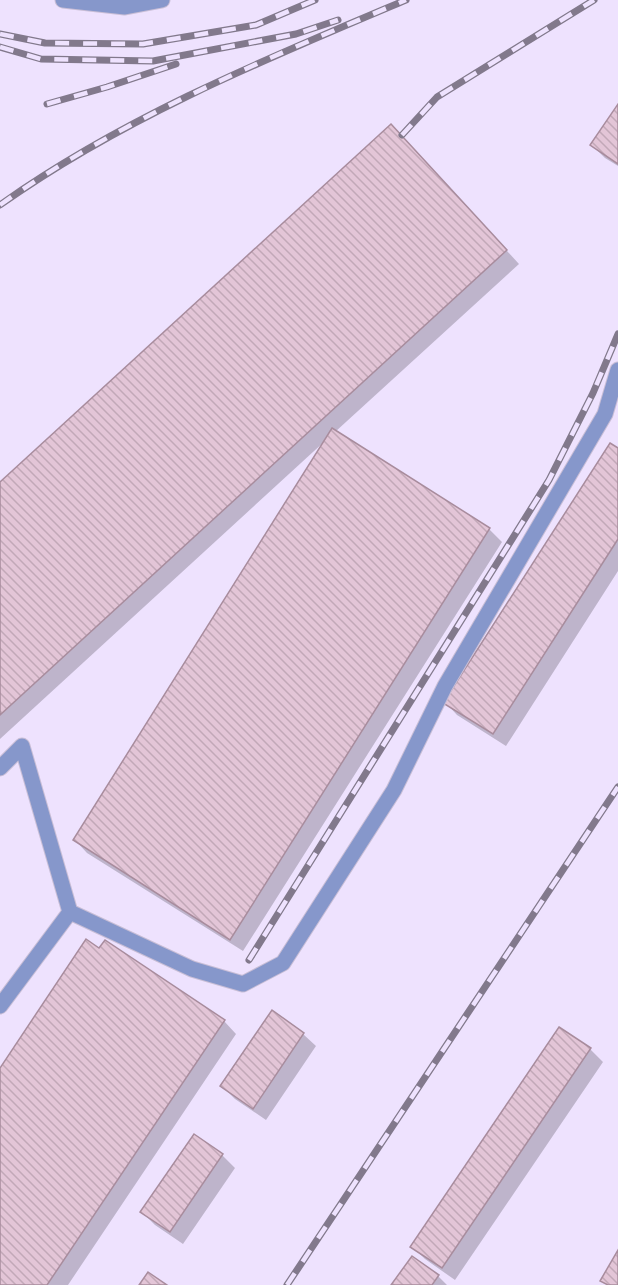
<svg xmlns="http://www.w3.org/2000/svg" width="618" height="1285" font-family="'Source Sans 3',sans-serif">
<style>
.shadow{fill:#0003}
.building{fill:url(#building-back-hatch);stroke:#a88c9d;stroke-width:1.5}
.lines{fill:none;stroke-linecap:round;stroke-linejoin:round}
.minor-casing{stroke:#c8bed6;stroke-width:17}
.minor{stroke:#8697cb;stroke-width:15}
.rail-casing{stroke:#82798c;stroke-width:7}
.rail{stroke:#eee2fe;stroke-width:4.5;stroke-dasharray:14;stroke-linecap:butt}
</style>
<defs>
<pattern id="building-back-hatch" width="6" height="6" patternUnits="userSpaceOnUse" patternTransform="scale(1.5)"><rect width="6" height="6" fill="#e3c5d7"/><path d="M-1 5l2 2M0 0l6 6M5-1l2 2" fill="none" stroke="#c2a8b8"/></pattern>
</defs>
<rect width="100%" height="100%" fill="#eee2fe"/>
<path class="shadow" d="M618,106V166L605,158L592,145Z
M404,138L519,264L335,432L489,529L502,542L243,951L87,853L75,840L325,441L0,739V484Z
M618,450V571L506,746L457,715L445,702Z
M224,1021L236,1034L68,1285H0V1070Z
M303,1034L316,1046L266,1120L235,1099L222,1086Z
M590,1049L603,1062L455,1280L425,1259L412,1246Z
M194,1136L222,1155L235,1168L183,1244L155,1225L142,1212Z
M438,1276L447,1285H393Z"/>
<path class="building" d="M618,104V164L590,145Z
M391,124L507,250L0,715V482Z
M332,428L490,528L230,940L73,840Z
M610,443L618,448V539L493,734L443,703Z
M86,939L99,948L105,940L225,1020L47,1285H0V1068Z
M272,1010L304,1033L253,1109L220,1086Z
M559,1027L591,1048L442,1268L410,1247Z
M194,1134L223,1154L170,1232L140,1212Z
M618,1250V1285H608L600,1281Z
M412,1256L439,1275L432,1285H391Z
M148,1272L167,1285H139Z"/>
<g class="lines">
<g class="minor-casing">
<path id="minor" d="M63,0L125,7L162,0
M0,768L22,746L70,912L0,1006
M70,912L192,969L243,984L283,963L394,790L445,686L605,414L618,370"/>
</g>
<use href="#minor" class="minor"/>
<g class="rail-casing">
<path id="rail" d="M0,34L45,43L143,44L256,25L315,0
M0,47L41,59L153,61L296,34L338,20
M47,104L107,87L176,64
M402,135L437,97L594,0
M0,205C124,117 266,59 406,0
M249,960L549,480L593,393L618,334
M287,1285L618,787"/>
</g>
<use href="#rail" class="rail"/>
</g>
</svg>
